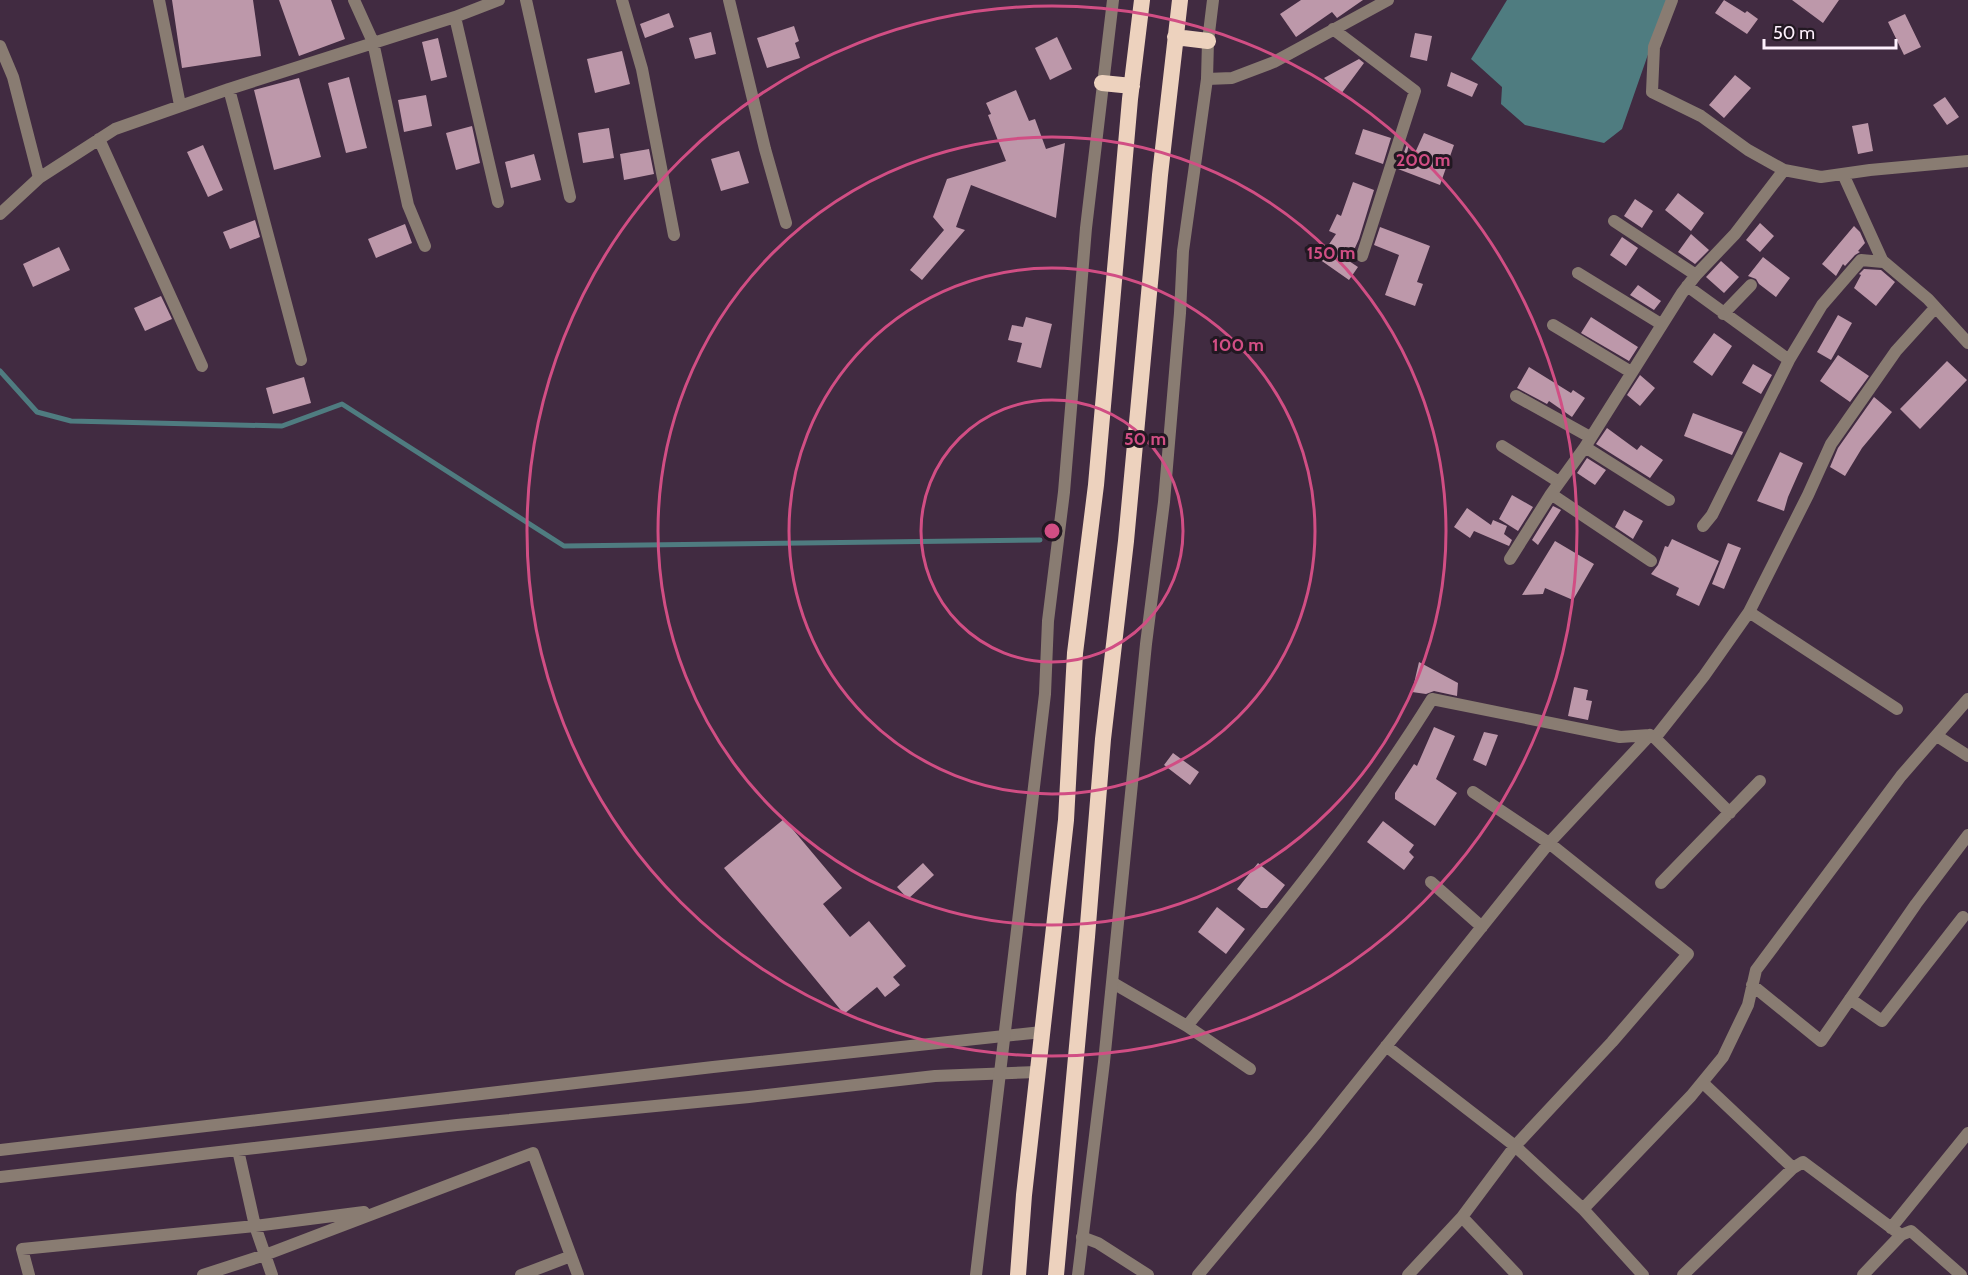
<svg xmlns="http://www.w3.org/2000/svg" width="1968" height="1275" font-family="Cabin,sans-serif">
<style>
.water{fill:#4f7c80}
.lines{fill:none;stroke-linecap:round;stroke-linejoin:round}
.stream{stroke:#4f7c80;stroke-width:5}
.building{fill:#bd98aa}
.minor{stroke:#897c72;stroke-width:12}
.tertiary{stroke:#897c72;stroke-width:12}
.trunk{stroke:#edd2be;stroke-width:16}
.ring{fill:none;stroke:#d14e84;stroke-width:3}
.centre{fill:#d14e84;stroke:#221822;stroke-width:3}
.ring-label{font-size:18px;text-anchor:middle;font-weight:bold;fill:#d14e84;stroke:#221822;stroke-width:6;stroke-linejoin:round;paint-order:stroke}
</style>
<rect width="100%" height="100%" fill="#412b41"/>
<path class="water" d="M1507,0H1667L1622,129L1604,143L1525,125L1501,104L1502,87L1471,59Z"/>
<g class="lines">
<path class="stream" d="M0,371L37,412L71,421L282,426L342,404L564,546L1040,540"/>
</g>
<path class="building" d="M172,0H253L261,56L182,68Z
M279,0H331L345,39L299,56Z
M1301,0H1363L1337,18L1332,12L1296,37L1280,14Z
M1724,0L1745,13L1747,11L1758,19L1747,34L1715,13Z
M1792,0H1839L1823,23Z
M669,13L674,27L645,38L640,24Z
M1905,14L1921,47L1904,55L1888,22Z
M794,26L799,41L795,43L800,58L767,68L757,38Z
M711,32L716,54L695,59L689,38Z
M1415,33L1432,36L1427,61L1410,57Z
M1057,37L1072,69L1050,80L1035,48Z
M438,38L447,77L431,81L422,42Z
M622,51L630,84L595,93L587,59Z
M1359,59L1364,63L1341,94L1324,78Z
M1451,72L1478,84L1472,97L1447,86Z
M1735,75L1751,88L1724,118L1709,105Z
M349,77L367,148L346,153L328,83Z
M299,78L321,157L274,170L254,90Z
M1016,90L1029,121L1035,119L1046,149L1065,143L1056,218L971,185L956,227L965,230L922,280L910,270L944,230L933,217L947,179L1006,161L988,115L991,114L986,103Z
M426,95L432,126L404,132L398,100Z
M1945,97L1959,117L1947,125L1933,105Z
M1868,123L1873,151L1858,154L1852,126Z
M472,126L480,163L456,170L446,133Z
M609,128L614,158L583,163L578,133Z
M1363,129L1391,138L1383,164L1355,154Z
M1424,133L1454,145L1440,185L1398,169L1407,144H1409L1407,153L1414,155Z
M203,145L223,190L208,197L187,152Z
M649,149L654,174L624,180L620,154Z
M739,151L749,183L721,191L711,159Z
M534,154L541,180L511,188L505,162Z
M1353,182L1374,190L1359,239L1349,261L1358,267L1349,280L1319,259L1336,234L1329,231L1337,214L1341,216Z
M1678,193L1704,213L1691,231L1665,210Z
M1635,199L1653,211L1642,228L1624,216Z
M255,220L260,237L230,249L223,232Z
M1760,223L1774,236L1760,252L1746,240Z
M405,224L412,243L376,258L368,239Z
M1854,226L1860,232L1865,243L1858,251L1860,252L1855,255L1845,266L1843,264L1836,276L1822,264Z
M1380,227L1430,246L1417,282L1423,284L1415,306L1385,295L1399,255L1374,245Z
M1691,234L1709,250L1695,264L1678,252Z
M1622,237L1638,248L1626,266L1610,255Z
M59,247L70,270L33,287L23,264Z
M1763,257L1790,278L1776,297L1759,284L1756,279L1748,276Z
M1721,261L1739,277L1724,293L1706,277Z
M1864,269L1881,270L1895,282L1876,306L1854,288L1861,275L1859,274Z
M1638,285L1661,301L1654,310L1630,295Z
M161,296L172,319L145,331L134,308Z
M1838,315L1852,323L1831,360L1817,352Z
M1026,317L1052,324L1041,368L1017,362L1022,343L1008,340L1012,325L1023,327Z
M1591,317L1638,347L1629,361L1581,333Z
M1714,333L1732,346L1712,376L1693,362Z
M1838,355L1869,376L1850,402L1820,381Z
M1947,361L1967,380L1920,429L1900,409Z
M1753,364L1772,375L1761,394L1742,383Z
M1529,367L1571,393L1573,390L1585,398L1572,417L1549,401L1547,404L1517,388Z
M1640,375L1655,388L1640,406L1627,395Z
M304,377L311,403L273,414L266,388Z
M1874,397L1892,412L1862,448L1845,476L1830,467L1838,448Z
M1693,413L1743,432L1732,455L1684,436Z
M1607,428L1637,450L1641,445L1663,460L1650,478L1596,444Z
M1780,452L1803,463L1788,497L1784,511L1757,501Z
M1587,458L1606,470L1595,485L1577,473Z
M1512,495L1533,507L1518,531L1499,519Z
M1553,506L1561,510L1538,545L1532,540Z
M1467,508L1491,525L1493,520L1507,526L1504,534L1512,540L1509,546L1474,531L1470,538L1454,527Z
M1624,510L1643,521L1633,539L1615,527Z
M1672,539L1719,561L1699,606L1676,595L1679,588L1651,574L1658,565L1665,546L1668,547Z
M1555,541L1594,564L1573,600L1545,588L1543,594L1522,595Z
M1728,543L1741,548L1724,589L1712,584Z
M1419,662L1458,683L1457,696L1434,691L1426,694L1412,692Z
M1574,687L1588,690L1586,700L1592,701L1588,720L1568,716Z
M1434,727L1455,736L1436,779L1457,793L1435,826L1395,799V793L1414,764L1417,766Z
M1484,732L1498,735L1486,766L1473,760Z
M1173,753L1199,772L1190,785L1164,765Z
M784,819L842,888L823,904L850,937L869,921L906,966L893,977L900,985L885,997L877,987L844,1014L724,868Z
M1383,821L1414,845L1409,852L1414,857L1404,870L1367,842Z
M923,863L934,875L908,899L897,887Z
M1258,863L1285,885L1267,908H1261L1237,889Z
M1217,907L1245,929L1226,954L1198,932Z"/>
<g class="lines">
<path class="minor" d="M159,0L180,105
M354,0L373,42L408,205L425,246
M526,0L570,197
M622,0L642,69L674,235
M729,0L765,149L786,223
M1672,0L1654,47L1652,92L1701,116L1748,150L1784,170L1821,177L1870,170L1968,161
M455,17L498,202
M1333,29L1415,91L1362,256
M0,46L13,77L39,178
M1207,79L1232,78L1274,62L1388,0
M229,89L301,360
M99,139L202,366
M0,214L39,178L115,129L229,89L455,17L499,0
M1614,221L1696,275
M1883,261L1928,299L1968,343
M1578,273L1661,324
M1687,286L1789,360
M1723,314L1751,285
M1553,325L1631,372
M1516,396L1590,437
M1502,446L1559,482
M1585,447L1669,500
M1551,494L1651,561
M1703,526L1712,515L1789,360L1822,305L1861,260L1883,262L1843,174
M1510,559L1551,494L1585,447L1682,293L1696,275L1735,234L1784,170
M1749,612L1897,709
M1937,736L1968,756
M1655,738L1730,813
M1431,882L1482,927
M1661,883L1760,781
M1113,983L1187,1026L1250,1069
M1752,985L1821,1041L1916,904L1968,835
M1850,999L1882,1021L1963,917
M1187,1026C1273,920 1360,815 1432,699L1620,737L1650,735
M1386,1046L1515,1146L1583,1209L1643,1275
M1703,1083L1793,1168
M0,1150L713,1067L1042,1032
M238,1150L255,1226L272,1275
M0,1177L457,1125L749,1097L935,1076L1037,1072
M1583,1209L1691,1096L1723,1057L1748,1005L1756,970L1901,776L1968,699
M1462,1217L1517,1275
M1891,1228L1968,1133
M1082,1237L1098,1243L1148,1275
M29,1275L22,1249L255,1226L364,1212
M203,1275L265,1255L533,1153L578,1275
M521,1275L571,1256
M1198,1275L1315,1135L1549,843L1650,735L1655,738L1704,676L1749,612L1808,495L1831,444L1896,351L1935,308
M1408,1275L1462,1217L1515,1146L1612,1042L1688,954L1549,843L1473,792
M1683,1275L1793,1168L1803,1162L1901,1235
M1863,1275L1901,1235L1911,1231L1961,1275"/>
<path class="tertiary" d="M976,1275L1045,694L1048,621L1064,492L1086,228L1113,0
M1078,1275L1104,1062L1146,644L1164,502L1180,313L1183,251L1207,79L1208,41L1213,0"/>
<path class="trunk" d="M1175,37L1208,41
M1102,83L1132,86
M1018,1275L1024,1195L1066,820L1075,653L1096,485L1130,99L1142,0
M1056,1275L1087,937L1103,739L1126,541L1160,175L1180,0"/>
</g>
<g class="ring">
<circle cx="1052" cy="531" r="131"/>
<circle cx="1052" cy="531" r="263"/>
<circle cx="1052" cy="531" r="394"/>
<circle cx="1052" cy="531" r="525"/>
</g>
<circle cx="1052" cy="531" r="9" class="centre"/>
<g class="ring-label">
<text x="1423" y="166">200 m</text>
<text x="1331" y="259">150 m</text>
<text x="1238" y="351">100 m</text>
<text x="1145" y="445">50 m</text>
</g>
<path d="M1764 39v9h132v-9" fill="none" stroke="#fef0fd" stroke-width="3"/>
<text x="1773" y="39" font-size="18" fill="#fef0fd" stroke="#221822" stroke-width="4.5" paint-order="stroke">50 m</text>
</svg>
